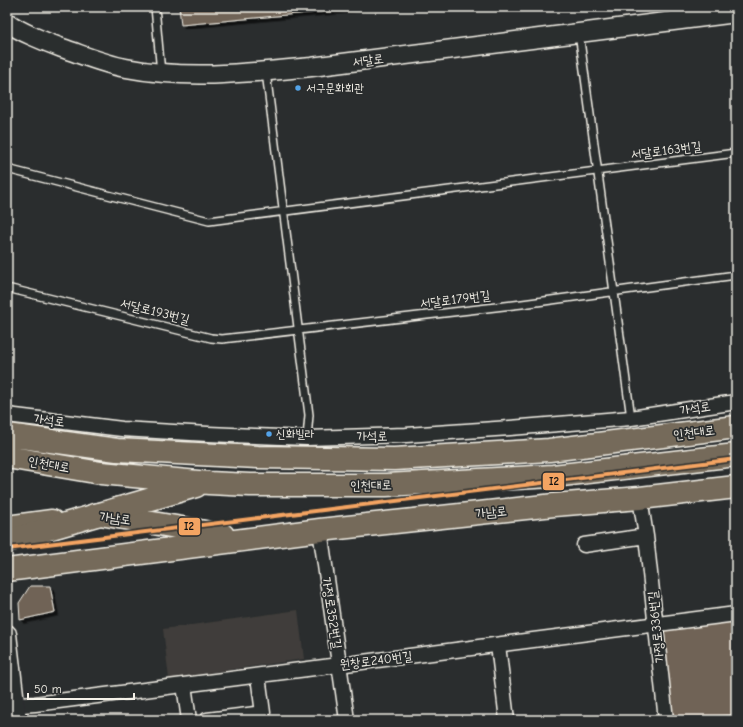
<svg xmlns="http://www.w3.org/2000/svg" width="743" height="727" font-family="'Comic Neue','Poor Story',sans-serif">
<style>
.built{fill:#3f3d3a}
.building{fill:#6f6356;stroke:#f4f1e8;filter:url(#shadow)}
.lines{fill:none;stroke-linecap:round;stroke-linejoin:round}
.service-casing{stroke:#f4f1e8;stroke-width:10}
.minor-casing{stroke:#f4f1e8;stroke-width:17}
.tertiary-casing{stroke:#f4f1e8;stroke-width:21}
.primary-casing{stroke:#f4f1e8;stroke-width:25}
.trunk-casing{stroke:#f4f1e8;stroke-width:25}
.service{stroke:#2a2d2e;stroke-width:7}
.minor{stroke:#2a2d2e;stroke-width:14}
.tertiary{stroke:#2a2d2e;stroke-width:18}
.primary{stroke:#746a5a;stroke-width:22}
.trunk{stroke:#746a5a;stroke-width:22}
.rail-1-casing{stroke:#2a2d2e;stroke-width:7}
.rail-1{stroke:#f4a462;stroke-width:4}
.bus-dot{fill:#53a3e8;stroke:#2a2d2e;stroke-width:1.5}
.labels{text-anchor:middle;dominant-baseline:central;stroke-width:3.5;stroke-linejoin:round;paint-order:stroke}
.bus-label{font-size:12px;fill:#f4f1e8;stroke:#2a2d2e;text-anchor:start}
.street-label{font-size:13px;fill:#f4f1e8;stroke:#2a2d2e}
.line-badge{stroke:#2a2d2e;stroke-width:1.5}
.pale-badge-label{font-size:11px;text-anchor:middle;font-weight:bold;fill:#111}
</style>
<defs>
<filter id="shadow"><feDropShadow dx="3.5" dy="3.5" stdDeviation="0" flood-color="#0009"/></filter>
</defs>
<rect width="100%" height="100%" fill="#2a2d2e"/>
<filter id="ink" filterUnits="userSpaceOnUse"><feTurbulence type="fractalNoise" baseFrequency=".025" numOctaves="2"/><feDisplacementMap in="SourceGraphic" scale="8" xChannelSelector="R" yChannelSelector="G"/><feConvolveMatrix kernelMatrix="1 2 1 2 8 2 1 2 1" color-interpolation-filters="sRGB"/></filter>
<g filter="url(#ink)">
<path class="built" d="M298,610L304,659L169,679L163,629Z"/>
<path class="building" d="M179,7H371L181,25Z
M30,586H50L55,612L20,620L19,603Z
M736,618V715L673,720L662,627Z"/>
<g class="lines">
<g class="service-casing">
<path id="service" d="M155,7L161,73
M579,33L631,418
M266,72L309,415L307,438
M7,169L209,221L736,153
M7,288L211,338L222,339L522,304L736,275"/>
</g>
<g class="minor-casing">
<path id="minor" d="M7,415L122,429L208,434L307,438L406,435L510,428L631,418L736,402
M640,498L646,536L666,720
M320,530L347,720
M584,545L646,536
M498,645L507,720
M184,685L189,720
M7,706L35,704L736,614
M207,720L263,713L258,676"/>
</g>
<g class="tertiary-casing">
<path id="tertiary" d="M7,22C18,31 48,43 62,48C83,55 104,64 126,68C188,80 249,73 311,67L736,13
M7,634L17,720"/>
</g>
<g class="primary-casing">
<path id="primary" d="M94,515L100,514L223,535
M7,527L52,521
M7,570L320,530L554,505L640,498L736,487"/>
</g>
<g class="trunk-casing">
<path id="trunk" d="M7,435L117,450L258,457L394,459L549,450L736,427
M7,457L101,473L209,483L250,485H386L553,476L736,455
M7,541L196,486"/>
</g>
<use href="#service" class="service"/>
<use href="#minor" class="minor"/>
<use href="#tertiary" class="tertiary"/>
<use href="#primary" class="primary"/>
<use href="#trunk" class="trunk"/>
<g class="rail-1-casing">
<path id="rail-1" d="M7,549L736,459"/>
</g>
<use href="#rail-1" class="rail-1"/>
</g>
</g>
<g class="bus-dot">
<circle cx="298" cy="88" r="3.5"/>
<circle cx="269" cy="434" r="3.5"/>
</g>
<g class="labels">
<g class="bus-label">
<text x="306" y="88">서구문화회관</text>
<text x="276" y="434">신화빌라</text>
</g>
<g class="street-label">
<text transform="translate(368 60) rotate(-7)">서달로</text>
<text transform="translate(666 150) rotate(-7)">서달로163번길</text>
<text transform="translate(455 299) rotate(-7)">서달로179번길</text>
<text transform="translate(155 311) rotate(14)">서달로193번길</text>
<text transform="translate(695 408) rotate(-9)">가석로</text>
<text transform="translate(49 420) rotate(7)">가석로</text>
<text transform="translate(694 432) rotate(-7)">인천대로</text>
<text transform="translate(372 436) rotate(-1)">가석로</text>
<text transform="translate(49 464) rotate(10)">인천대로</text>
<text transform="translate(371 485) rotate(-1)">인천대로</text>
<text transform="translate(491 512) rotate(-6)">가남로</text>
<text transform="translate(115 518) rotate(7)">가남로</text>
<text transform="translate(332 613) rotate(81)">가정로352번길</text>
<text transform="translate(656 627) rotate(-96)">가정로336번길</text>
<text transform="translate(376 660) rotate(-7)">원창로240번길</text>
</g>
</g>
<g class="line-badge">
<rect x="542" y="472" width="23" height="19" rx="4" fill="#f4a462"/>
<rect x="178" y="517" width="23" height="19" rx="4" fill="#f4a462"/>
</g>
<g class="pale-badge-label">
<text x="554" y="485">I2</text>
<text x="189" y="530">I2</text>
</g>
<rect width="743" height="727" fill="none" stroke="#2a2d2e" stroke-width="24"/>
<rect x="12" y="12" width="719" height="703" fill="none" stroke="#f4f1e8" stroke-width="1.5" filter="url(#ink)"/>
<path d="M28 693v6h106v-6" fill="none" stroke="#f4f1e8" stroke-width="2"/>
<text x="34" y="693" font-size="12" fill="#f4f1e8" stroke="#2a2d2e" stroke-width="3" paint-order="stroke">50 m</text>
</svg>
